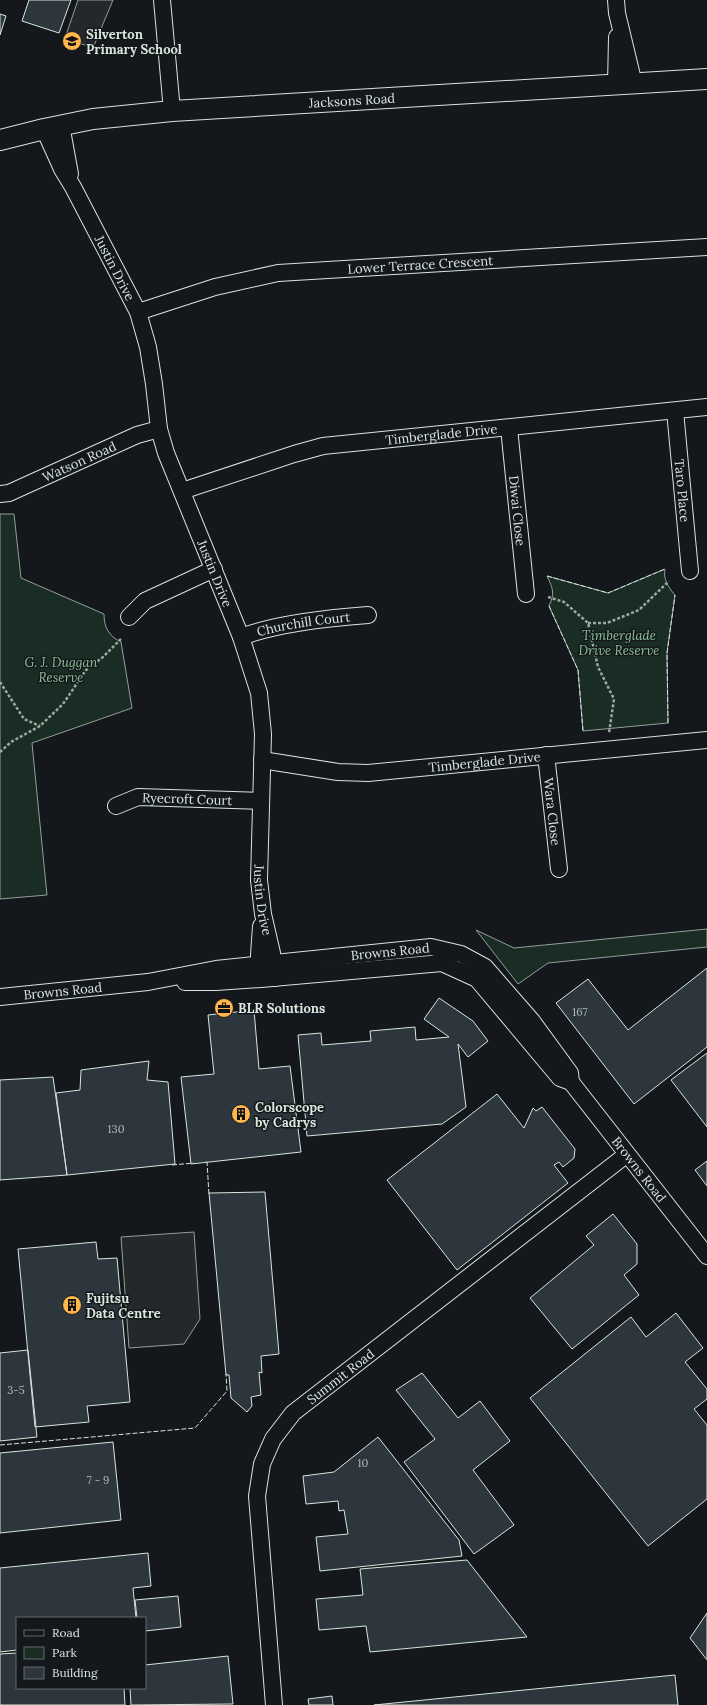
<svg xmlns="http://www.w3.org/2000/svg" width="707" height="1705" font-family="Lora,serif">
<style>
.green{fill:#1a2d24;stroke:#939e99}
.parking{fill:#24282b;stroke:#939e99}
.building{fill:#2c363c;stroke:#d8e6dc}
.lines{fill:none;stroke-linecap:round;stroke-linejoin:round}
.minor-casing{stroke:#d8e6dc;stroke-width:18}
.major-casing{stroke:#d8e6dc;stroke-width:22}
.path{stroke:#9da8a2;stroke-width:2.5;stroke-dasharray:3 2;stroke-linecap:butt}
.minor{stroke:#14181c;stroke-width:16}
.major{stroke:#14181c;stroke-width:20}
.fence{stroke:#d8e6dc;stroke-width:1;stroke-dasharray:5 2;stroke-linecap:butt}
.labels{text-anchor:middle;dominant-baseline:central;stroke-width:3;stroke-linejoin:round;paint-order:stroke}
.number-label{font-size:11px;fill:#adbab4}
.poi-label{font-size:13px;font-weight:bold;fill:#d8e6dc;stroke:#14181c;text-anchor:start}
.street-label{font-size:13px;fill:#d8e6dc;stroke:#14181c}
.park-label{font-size:13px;font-style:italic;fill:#8ac095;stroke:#14181c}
</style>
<rect width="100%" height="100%" fill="#14181c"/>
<path class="green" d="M0,514H14L21,578L104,614C104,628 109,636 121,642L132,708L32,743L47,895L0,899Z
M665,569C663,579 668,587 675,595L667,653L668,723L583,731L578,670L549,606C555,593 553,589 547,576L608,593Z
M707,929V947L548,963L518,984L476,930L514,948Z"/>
<path class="parking" d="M78,0H113L93,48L65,38Z
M194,1232L200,1319L184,1344L129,1348L121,1237Z"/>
<path class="building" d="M29,0H71L59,33L22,21Z
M0,14L6,16L0,35Z
M707,968V1047L634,1104L556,1003L588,979L628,1030Z
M439,998L473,1021L488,1041L468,1057L458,1044L466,1107L442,1124L307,1136L298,1035L321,1033L322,1045L371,1041L370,1031L415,1027L416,1040L449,1037L424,1019Z
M254,1010L259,1069L290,1066L301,1152L191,1164L181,1077L214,1074L208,1015Z
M707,1053V1127L671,1080Z
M149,1061L147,1080L168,1082L175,1164L67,1175L56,1093L80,1090L81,1070Z
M53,1077L67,1175L0,1180V1080Z
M497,1094L524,1128L533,1108L536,1111L542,1107L575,1149L574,1158L563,1167L559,1162L554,1165L568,1183L457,1270L387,1180Z
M707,1161V1186L695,1170Z
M265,1192L279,1354L261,1356L262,1373L259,1372L261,1395L251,1397L252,1406L247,1412L231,1398L229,1375H226L209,1193Z
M613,1214L637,1244V1264L624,1275L639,1295L572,1349L530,1298L594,1245L586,1236Z
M96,1242L98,1259L117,1258L130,1402L87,1406L89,1422L35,1427L18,1249Z
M676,1313L703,1348L685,1362L707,1389V1399L694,1409L707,1425V1499L648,1546L530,1398L631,1317L646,1337Z
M28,1350L37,1437L0,1441V1353Z
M422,1373L458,1418L480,1401L510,1441L473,1470L514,1525L474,1554L404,1462L435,1439L396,1390Z
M378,1437L459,1540L462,1556L320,1571L316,1537L348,1534L344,1510L339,1511L338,1501L306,1504L303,1476L334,1472Z
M113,1442L121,1520L0,1533V1453Z
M148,1553L151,1586L133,1588L136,1618H17V1650L0,1652V1568Z
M467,1560L527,1637L370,1652L366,1626L319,1630L316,1599L363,1595L360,1569Z
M178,1596L181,1627L145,1631V1618H137L135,1600Z
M707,1613V1660L690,1638Z
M17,1653V1688H124L125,1705H0V1654Z
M228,1656L233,1704L131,1705L130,1688H145V1665Z
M675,1675L678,1705H374Z
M332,1696L333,1705H309L308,1699Z"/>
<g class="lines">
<g class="minor-casing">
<g id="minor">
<path d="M162,0L172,111"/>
<path d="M616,0L617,13L634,84"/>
<path d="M616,85L617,37"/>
<path d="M61,125L70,174"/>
<path id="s1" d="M44,129L62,169L73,187L138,312L148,347L154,384L159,429L166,453L241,637L259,693L263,734L259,880L263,914L272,953L275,978"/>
<path id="s2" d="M138,312L215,287L278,273L707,247"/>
<path id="s3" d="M675,411L690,571"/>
<path id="s4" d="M509,428L526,594"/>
<path id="s5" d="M182,491L294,454L323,446L707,407"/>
<path id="s6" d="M0,494L9,493L137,435L159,429"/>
<path d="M129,617L145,601L214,569"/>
<path id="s7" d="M241,637C278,623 327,618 368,615"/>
<path id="s8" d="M546,755L559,869"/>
<path id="s9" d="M262,760L338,772L368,773L707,740"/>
<path id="s10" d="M116,806L138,797L261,801"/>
<path d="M260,974L259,955L261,926"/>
<path d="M185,982H216L261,979L442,963L477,979L560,1078L571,1082"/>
<path id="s11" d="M0,997L148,982L216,969L431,947L461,954L485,967L532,1021L570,1073L571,1082L707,1256"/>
<path id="s12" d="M274,1705L257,1496L262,1464L273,1439L293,1413L626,1155"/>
</g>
</g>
<g class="major-casing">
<g id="major">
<path id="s13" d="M0,140L44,129L93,119L172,111L707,79"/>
</g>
</g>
<path class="path" d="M548,597L564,602L588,623L598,667L614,699L609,733
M588,623H607L639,610L669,581
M0,682L24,719L40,726
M0,752L11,742L40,726L63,704L86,670L103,657L121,639"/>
<use href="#minor" class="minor"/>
<use href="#major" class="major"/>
<path class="fence" d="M547,576L608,593L665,569
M549,606L578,670L583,731
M668,723L667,653L675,595
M206,1162H207L209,1195
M172,1165L194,1163
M0,1445L195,1428L227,1391L226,1374"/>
</g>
<defs>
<g id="school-disc" transform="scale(1)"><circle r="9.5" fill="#ffb74d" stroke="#14181c"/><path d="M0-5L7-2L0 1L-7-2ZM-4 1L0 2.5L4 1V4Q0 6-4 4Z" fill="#111"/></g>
<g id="office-disc" transform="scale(1)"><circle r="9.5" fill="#ffb74d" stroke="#14181c"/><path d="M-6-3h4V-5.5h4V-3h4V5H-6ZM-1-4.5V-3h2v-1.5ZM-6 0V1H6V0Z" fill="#111"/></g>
<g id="building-disc" transform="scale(1)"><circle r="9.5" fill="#ffb74d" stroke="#14181c"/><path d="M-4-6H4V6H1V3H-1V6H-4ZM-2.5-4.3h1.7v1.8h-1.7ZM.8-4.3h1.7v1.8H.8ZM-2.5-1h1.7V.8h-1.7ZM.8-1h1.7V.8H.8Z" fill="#111"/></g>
</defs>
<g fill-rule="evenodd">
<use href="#school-disc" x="72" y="41"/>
<use href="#office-disc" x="224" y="1008"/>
<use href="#building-disc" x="241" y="1114"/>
<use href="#building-disc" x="72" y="1305"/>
</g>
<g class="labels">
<g class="number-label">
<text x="580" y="1012">167</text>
<text x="116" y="1129">130</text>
<text x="16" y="1390">3-5</text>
<text x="363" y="1463">10</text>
<text x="98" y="1480">7 - 9</text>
</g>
<g class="poi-label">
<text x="86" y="34">Silverton<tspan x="86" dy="15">Primary School</tspan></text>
<text x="238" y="1008">BLR Solutions</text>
<text x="255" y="1107">Colorscope<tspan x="255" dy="15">by Cadrys</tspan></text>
<text x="86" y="1298">Fujitsu<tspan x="86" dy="15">Data Centre</tspan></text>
</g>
<g class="street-label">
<text stroke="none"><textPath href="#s13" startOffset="355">Jacksons Road</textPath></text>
<text stroke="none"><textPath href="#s2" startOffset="288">Lower Terrace Crescent</textPath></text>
<text stroke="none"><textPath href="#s1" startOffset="156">Justin Drive</textPath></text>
<text stroke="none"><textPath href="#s5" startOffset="267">Timberglade Drive</textPath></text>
<text stroke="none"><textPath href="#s6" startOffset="86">Watson Road</textPath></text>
<text stroke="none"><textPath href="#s3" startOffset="80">Taro Place</textPath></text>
<text stroke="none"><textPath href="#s4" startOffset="83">Diwai Close</textPath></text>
<text stroke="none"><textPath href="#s1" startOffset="480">Justin Drive</textPath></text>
<text stroke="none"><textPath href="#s7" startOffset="64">Churchill Court</textPath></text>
<text stroke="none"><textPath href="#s9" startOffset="224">Timberglade Drive</textPath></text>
<text stroke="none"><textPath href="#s10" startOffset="73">Ryecroft Court</textPath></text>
<text stroke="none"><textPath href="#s8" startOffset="57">Wara Close</textPath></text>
<text stroke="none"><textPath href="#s1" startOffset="815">Justin Drive</textPath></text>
<text stroke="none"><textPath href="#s11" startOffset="393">Browns Road</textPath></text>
<text stroke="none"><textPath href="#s11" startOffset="63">Browns Road</textPath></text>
<text stroke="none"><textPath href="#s11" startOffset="748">Browns Road</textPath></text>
<text stroke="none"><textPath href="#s12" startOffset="362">Summit Road</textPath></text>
</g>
<g class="park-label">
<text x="619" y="635">Timberglade<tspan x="619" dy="15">Drive Reserve</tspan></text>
<text x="61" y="662">G. J. Duggan<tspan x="61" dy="15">Reserve</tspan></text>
</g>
</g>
<rect x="16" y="1617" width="130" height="72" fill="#14181c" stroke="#626a69"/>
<rect x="24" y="1630" width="20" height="6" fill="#14181c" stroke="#626a69"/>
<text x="52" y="1637" font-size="12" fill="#d8e6dc">Road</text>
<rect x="24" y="1647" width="20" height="12" fill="#1a2d24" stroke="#626a69"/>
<text x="52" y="1657" font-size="12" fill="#d8e6dc">Park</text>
<rect x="24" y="1667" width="20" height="12" fill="#2c363c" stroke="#626a69"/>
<text x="52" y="1677" font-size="12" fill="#d8e6dc">Building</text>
</svg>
